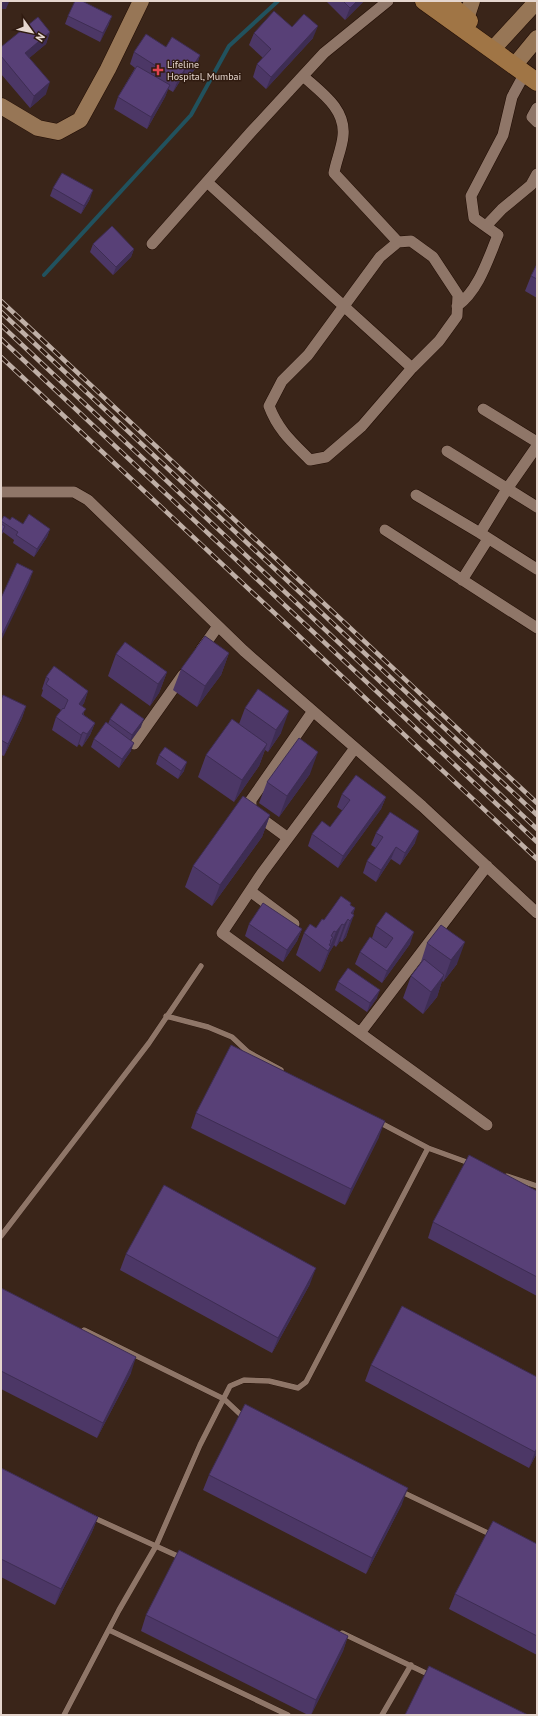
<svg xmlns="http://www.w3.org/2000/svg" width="538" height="1716" font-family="'PT Sans',sans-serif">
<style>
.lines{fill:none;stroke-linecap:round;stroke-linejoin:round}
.stream{stroke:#21525e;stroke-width:4}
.service-casing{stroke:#210d04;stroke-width:6}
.minor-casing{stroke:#210d04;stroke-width:12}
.secondary-casing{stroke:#210d04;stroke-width:17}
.primary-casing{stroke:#210d04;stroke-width:19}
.service{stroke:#8f7668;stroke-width:5.5}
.minor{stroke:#8f7668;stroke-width:11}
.secondary{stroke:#977656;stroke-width:16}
.primary{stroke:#a07545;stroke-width:18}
.rail-casing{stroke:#bfafa6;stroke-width:4.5}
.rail{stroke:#301b10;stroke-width:3;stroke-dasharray:9;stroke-linecap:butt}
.wall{fill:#4c3766}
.shaded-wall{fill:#3e2d53}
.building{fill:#584077;stroke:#3e2d53}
.health-dot{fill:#e0444e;stroke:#301b10;stroke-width:1.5}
.labels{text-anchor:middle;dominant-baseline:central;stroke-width:3;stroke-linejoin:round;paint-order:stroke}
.poi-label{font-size:10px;fill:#e5d6ce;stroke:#301b10;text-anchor:start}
</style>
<rect width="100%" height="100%" fill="#3a2519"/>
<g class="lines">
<path class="stream" d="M44,275L191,115L229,46L278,1"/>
<g class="service-casing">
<path id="service" d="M166,1016L208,1027L232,1037L248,1052L281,1070
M428,1148L472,1164
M507,1176L537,1186
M1,1236L149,1043L201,966
M84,1330L224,1399L240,1414L247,1417
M400,1491L494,1536
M90,1516L182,1558
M109,1630L288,1715
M342,1633L432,1676
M64,1715L119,1610L156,1546L200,1445L230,1386L244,1380L269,1381L298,1388L306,1382L428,1148L377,1121
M382,1715L411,1665"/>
</g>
<g class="minor-casing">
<path id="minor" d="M303,76C322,93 346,109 343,136C342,148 336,161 334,173L398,242
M537,108L532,117L537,122
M207,182L412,368
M486,226L502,209L531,185L537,174
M411,241L433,257L458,295L457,316L439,341L412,368L362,426L326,457L310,460C292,442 278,430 269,406L282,381L308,355L380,257L398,242Z
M152,244L251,132L324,53L388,1
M457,306C479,290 488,259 498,235L474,218L471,196L503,135L512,97L525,73
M483,409L537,442
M537,446L507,489L480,533L537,569
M447,451L537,507
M1,492H74L88,500L244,651L422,806L537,913
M416,495L480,533
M385,530L537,628
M462,580L488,539
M201,650L218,626
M134,744L183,675
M355,748L262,873L222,933L487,1125
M288,838L251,811V800L313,711
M250,891L294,924
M360,1033L487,866"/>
</g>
<g class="secondary-casing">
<path id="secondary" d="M466,19L472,1
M492,50L537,1
M514,66L537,38
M1,106L38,128L58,132L80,120L108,69L141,1"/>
</g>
<g class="primary-casing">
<path id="primary" d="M424,1L537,82
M446,1L469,21"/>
</g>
<use href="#service" class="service"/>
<use href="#minor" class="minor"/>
<use href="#secondary" class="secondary"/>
<use href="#primary" class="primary"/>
<g class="rail-casing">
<path id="rail" d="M1,301L537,803
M1,312L537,815
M1,325L537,829
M1,339L537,842
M1,357L537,859"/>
</g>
<use href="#rail" class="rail"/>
</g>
<path class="wall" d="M326,1H364L345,20Z
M68,16L109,24L100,42L65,24Z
M292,27L313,38L266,89L253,77L257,64L263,58L249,45L254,33Z
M50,32L46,44L29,58L46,94L30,108L1,74V47Z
M166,47L200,55L196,67L187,81L182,78L173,92L168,89L165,97L147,129L114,109L118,97L135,68L130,64L134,52Z
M53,188L90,199L81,214L50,196Z
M93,244L134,249L131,257L113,275L90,252Z
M537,264V298L525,291L531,276Z
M4,516L10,520L23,524L50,529L47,537L34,557L13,543L14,540L3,532L1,537V522Z
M229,653L221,675L197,707L173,690L181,669Z
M116,654L167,672L159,693L150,706L108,676Z
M46,677L88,691L84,703L82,706L84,715L95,723L90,735L82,747L79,744L77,747L52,730L56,717L61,710L41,696L43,690L42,689Z
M1,700L26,706L22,718L4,756L1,755Z
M245,708L281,733L268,752L265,750L259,766L234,802L198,777L206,755L239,724Z
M110,719L141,727L131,740V751L119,768L91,747L94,739L108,724Z
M159,755L184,771L178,779L156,764Z
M310,774L279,817L259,803L267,782Z
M342,794L386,797L381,809L338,868L308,846L312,834L330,827L343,811L337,807Z
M270,815L262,837L212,906L185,887L193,866Z
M376,833L415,843L400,865L391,859L376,882L363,873L367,861L376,848L371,845Z
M351,903L350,905L355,908L346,937L342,942L340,941L336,947L334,945L329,953L323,968L320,972L296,955L304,933L316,928L324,920Z
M249,924L302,929L297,941L283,962L245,936Z
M376,926L410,944L382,983L355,964L360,952L372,938Z
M427,943L457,964L443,982L442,981L437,997L423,1014L403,998L411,976L420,965Z
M338,982L377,998L367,1012L335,990Z
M196,1113L379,1137L345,1205L191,1128Z
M537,1191V1296L428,1238L433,1222Z
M126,1254L310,1284L272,1353L120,1270Z
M1,1288L131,1373L97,1438L1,1389Z
M371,1365L537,1377V1453L529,1468L365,1381Z
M1,1468L98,1517L92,1532L55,1605L1,1577Z
M209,1475L402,1504L366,1574L203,1490Z
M537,1544V1655L449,1609L455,1594Z
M146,1615L348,1636L343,1651L311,1715H308L141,1631Z"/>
<path class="shaded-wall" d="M1,1H16L15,2H9L6,9H1Z
M30,1H45V2H30Z
M357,1H364L345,20L350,8Z
M112,16L109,24L100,42L103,33Z
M318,26L313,38L266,89L271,77Z
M50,32L46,44L21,65L25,53Z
M200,55L196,67L187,81L191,69Z
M187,66L182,78L173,92L178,80Z
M50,82L46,94L30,108L34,96Z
M170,85L165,97L147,129L151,117Z
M93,190L90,199L81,214L84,206Z
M134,249L131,257L113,275L116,267Z
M50,529L47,537L34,557L37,549Z
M33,571L29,583L1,641L2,635Z
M229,653L221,675L197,707L205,686Z
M167,672L159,693L150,706L158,684Z
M88,691L84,703L75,716L79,704Z
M26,706L22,718L4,756L8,744Z
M289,711L281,733L268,752L276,730Z
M144,719L141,727L129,744L132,735Z
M95,723L90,735L82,747L87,734Z
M83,732L79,744L77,747L81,735Z
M134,743L131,751L119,768L122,759Z
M267,744L259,766L234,802L242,780Z
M318,752L310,774L279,817L287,796Z
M187,762L184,771L178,779L181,771Z
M386,797L381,809L338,868L343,856Z
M270,815L262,837L212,906L220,885Z
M419,831L415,843L400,865L405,853Z
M396,847L391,859L376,882L381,870Z
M355,908L351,919L354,915L346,937L342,942L350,921L351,913Z
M348,919L340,941L336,947L344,925Z
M342,924L334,945L329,953L323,968L320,972L336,932Z
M302,929L297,941L283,962L287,950Z
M414,932L410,944L382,983L387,971Z
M465,942L457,964L443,982L451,960Z
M444,975L437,997L423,1014L431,992Z
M380,990L377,998L367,1012L370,1003Z
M385,1121L379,1137L345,1205L351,1189Z
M316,1268L310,1284L272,1353L278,1338Z
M136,1357L131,1373L97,1438L103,1423Z
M537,1448V1453L529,1468L535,1452Z
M408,1488L402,1504L366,1574L372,1558Z
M98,1517L92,1532L55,1605L61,1589Z
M348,1636L343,1651L311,1715L316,1700Z"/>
<path class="building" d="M75,1H82L112,16L103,33L68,16Z
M343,1H357L350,8Z
M274,11L292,27L304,14L318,26L271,77L257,64L271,49L254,33Z
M38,17L50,32L25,53L50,82L34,96L1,56V47Z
M146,34L166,47L172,37L200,55L191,69L187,66L178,80L134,52Z
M137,66L170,85L151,117L118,97Z
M62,173L93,190L84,206L53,188Z
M112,226L134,249L116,267L93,244Z
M537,264V279L531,276Z
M29,514L50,529L37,549L16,535L18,532L1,521L4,516L10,520L12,517L23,524Z
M1,524L5,526L1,534Z
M17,563L33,571L2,635H1V598Z
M205,636L229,653L205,686L181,669Z
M125,642L167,672L158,684L116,654Z
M54,666L88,691L79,704L86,709L82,714L95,723L87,734L83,732L81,735L56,717L63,708L64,709L68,700L46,684L49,679L46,677Z
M258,689L289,711L276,730L245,708Z
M3,695L26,706L8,744L1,740V700Z
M121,703L144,719L132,735L110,719Z
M232,719L267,744L242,780L206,755Z
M106,722L134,743L122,759L94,739Z
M299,738L318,752L287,796L267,782Z
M165,747L187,762L181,771L159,755Z
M356,775L386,797L343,856L312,834L322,821L330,827L350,800L342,794Z
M243,796L270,815L220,885L193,866Z
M390,812L419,831L405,853L396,847L381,870L367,861L383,837L376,833Z
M341,896L351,903L350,905L355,908L351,913L354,915L350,921L348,919L344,925L342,924L336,932L334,931L331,936L333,937L330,941L331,942L329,945L331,946L328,951L304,933L310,924L316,928L322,919L324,920Z
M263,903L302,929L287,950L249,924Z
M386,912L414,932L387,971L360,952L370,937L386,948L393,938L376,926Z
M441,925L465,942L451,960L427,943Z
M424,959L444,975L431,992L411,976Z
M348,968L380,990L370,1003L338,982Z
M231,1045L385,1121L351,1189L196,1113Z
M469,1155L537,1191V1277L433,1222Z
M164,1185L316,1268L278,1338L126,1254Z
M1,1288L136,1357L103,1423L1,1371Z
M402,1306L537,1377V1448L535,1452L371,1365Z
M245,1404L408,1488L372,1558L209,1475Z
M1,1468L98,1517L61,1589L1,1559Z
M493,1521L537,1544V1636L455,1594Z
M179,1550L348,1636L316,1700L146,1615Z
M429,1666L528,1715H405Z"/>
<path class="health-dot" d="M156 64h4v4h4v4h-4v4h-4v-4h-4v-4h4z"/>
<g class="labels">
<g class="poi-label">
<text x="167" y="64">Lifeline<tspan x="167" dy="12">Hospital, Mumbai</tspan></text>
</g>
</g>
<rect width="538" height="1716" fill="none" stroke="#e5d6ce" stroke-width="4"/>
<g transform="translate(32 32) rotate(123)" stroke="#301b10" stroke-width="3" paint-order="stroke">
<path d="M0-3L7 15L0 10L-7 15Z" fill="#e5d6ce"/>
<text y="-6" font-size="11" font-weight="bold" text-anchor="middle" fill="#e5d6ce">N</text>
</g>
</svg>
